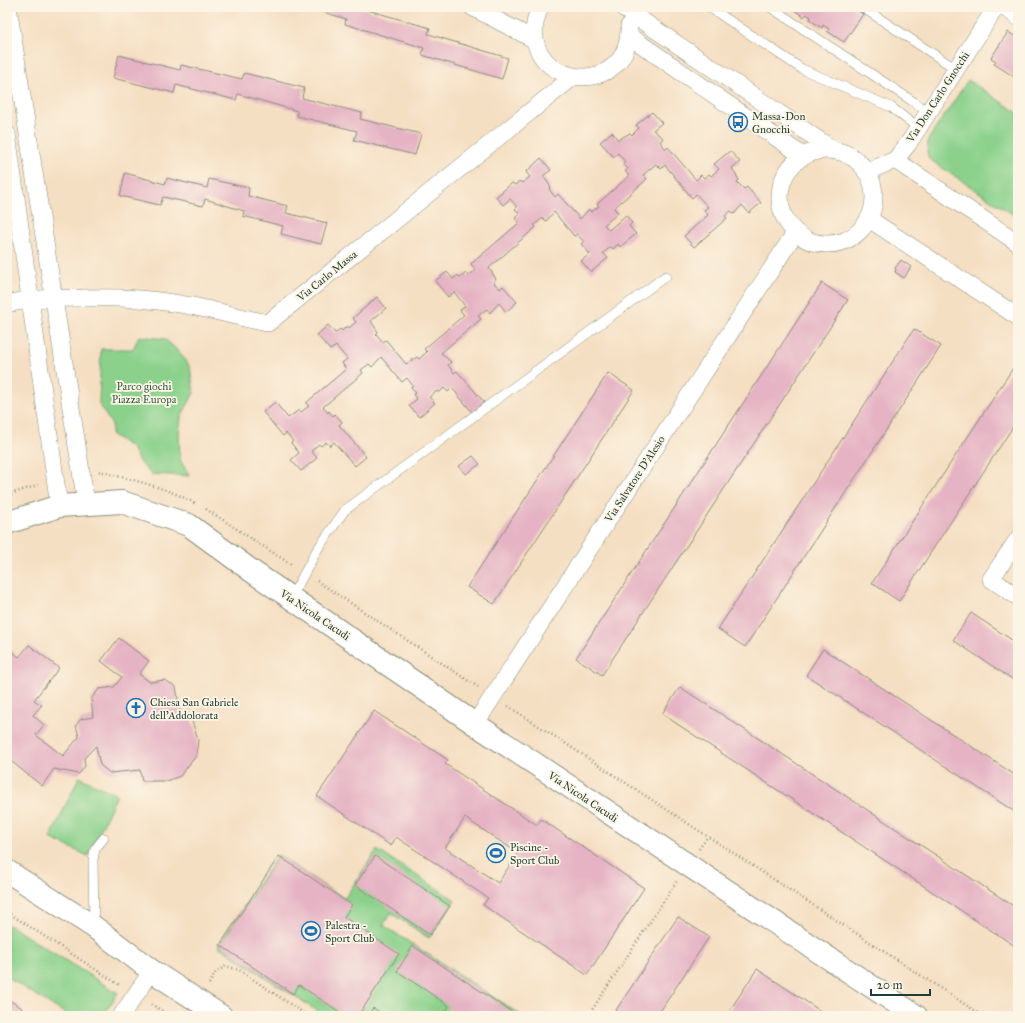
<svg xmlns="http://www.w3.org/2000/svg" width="1025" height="1023" font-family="'IM FELL Great Primer',serif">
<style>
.green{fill:#8bd18c;stroke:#558760}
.building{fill:#e5b3c4;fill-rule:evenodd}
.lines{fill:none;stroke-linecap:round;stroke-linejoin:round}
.lane-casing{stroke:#8a8e7c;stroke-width:10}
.street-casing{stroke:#8a8e7c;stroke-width:18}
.secondary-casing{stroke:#8a8e7c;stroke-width:24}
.path{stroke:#8a8e7c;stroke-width:2.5;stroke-dasharray:1 3;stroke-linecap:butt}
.lane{stroke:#fff;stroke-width:9}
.street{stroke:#fff;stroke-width:17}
.secondary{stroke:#fff;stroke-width:22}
.labels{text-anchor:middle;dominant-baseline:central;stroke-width:3.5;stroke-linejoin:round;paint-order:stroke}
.street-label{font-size:11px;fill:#1f3d34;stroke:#fcf5e5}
.poi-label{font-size:11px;fill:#1f3d34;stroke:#fcf5e5;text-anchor:start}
.park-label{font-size:11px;fill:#355b46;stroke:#fcf5e5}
</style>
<rect width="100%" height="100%" fill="#fcf5e5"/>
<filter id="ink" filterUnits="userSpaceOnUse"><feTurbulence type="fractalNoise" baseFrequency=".025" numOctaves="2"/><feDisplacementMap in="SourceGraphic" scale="8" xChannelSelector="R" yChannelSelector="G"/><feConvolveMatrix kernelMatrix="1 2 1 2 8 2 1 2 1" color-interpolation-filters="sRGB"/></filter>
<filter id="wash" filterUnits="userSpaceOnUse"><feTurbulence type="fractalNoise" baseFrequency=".012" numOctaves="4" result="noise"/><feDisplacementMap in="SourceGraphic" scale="16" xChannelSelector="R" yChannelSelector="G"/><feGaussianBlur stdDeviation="0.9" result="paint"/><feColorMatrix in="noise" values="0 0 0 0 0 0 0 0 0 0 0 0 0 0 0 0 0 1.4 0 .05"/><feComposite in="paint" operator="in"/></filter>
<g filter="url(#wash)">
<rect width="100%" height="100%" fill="#f5dfc3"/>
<path class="green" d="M968,80L1018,113V218L929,159L927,152L928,140Z
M139,336L165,339L180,353L190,367L194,393L181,417L179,434L180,460L190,476L151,474L140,463L132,448L111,434L112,425L99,404L101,349H133Z
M79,777L117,795L88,856L50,838Z
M377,850L455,900L429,938L391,913L383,925L522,1016H325L218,946L278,855L344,899Z
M7,924L118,993L103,1016H69L7,977Z"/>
<g id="blocks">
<path class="building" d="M307,7H357L430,28L428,34L508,58L502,79L422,55L424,48L345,24L346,19Z
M790,7H852L863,14L844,42L827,31L829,29L823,25L822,28L810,20L811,17L806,14L804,17Z
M1008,32L1018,38V79L994,64L996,61L991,58Z
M119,55L180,70L181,65L242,79L244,73L304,88L302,98L362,113L360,119L421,134L415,155L354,140L357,131L297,116V111L238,94L236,100L176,85L174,93L113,78Z
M652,112L662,123L653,130L663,138L660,142L666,149L668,147L696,180L701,175L704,178L709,174L711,176L719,169L714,164L730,151L740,162L732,168L739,180L737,182L744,189L747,187L761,203L749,213L742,205L734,214L731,211L725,216L727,218L694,247L684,236L708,215L704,210L708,207L696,194L692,198L665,165L661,169L656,164L643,175L647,179L614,208L618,213L604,225L609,230L626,215L632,223L629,226L636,234L620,247L618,244L613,249L611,247L603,253L608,258L591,272L581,261L590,254L581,244L584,242L577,234L574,236L554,212L546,221L543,218L534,225L536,227L489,268L496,279L493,282L500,289L503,286L517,302L506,312L499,303L490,313L487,309L478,316L481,319L441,353L451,362L448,365L454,373L457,371L484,402L472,412L452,388L448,392L444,388L439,393L437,391L429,397L435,403L419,417L409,406L417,399L413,395L416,393L411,387L413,386L407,378L402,382L381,357L372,367L369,364L361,370L363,373L323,407L328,413L329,411L333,416L335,414L342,422L339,425L366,457L355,466L334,442L330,446L326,442L321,446L319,444L311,451L317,458L301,471L291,460L299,453L291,443L293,441L286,433L283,436L263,412L275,402L288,418L299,410L301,412L309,406L306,403L346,369L342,363L347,359L336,346L330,350L317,335L328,325L335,333L340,329L342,331L347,326L349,328L356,322L353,318L377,297L386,308L371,321L378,332L376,334L383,342L386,340L406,364L417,357L419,359L427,352L424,349L464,315L460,310L465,306L454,292L448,297L435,281L447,272L453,279L458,275L460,278L466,273L468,276L476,270L471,264L519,223L515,218L520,214L515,209L517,207L510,199L503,205L496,197L512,183L515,185L520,181L522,183L530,177L526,172L541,158L551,170L543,176L551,187L549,189L555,197L558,194L580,219L589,209L591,212L599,206L597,204L629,176L625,171L628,169L623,164L625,162L618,153L614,157L600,142L612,132L618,140L630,133L632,135L639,128L636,125Z
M125,173L165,184L167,178L207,188L209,179L249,188L248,196L288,206L286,213L327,223L321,244L281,234L283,226L243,216L244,211L205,199L203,206L163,197L160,205L120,196Z
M901,260L911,267L904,278L895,272L896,269L895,268Z
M822,283L848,300L602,675L576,658Z
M914,329L941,346L745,647L718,629Z
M1013,368L1018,371V419L899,601L872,583Z
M608,373L634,390L494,604L467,587Z
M473,456L480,464L466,474L459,466Z
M971,613L1018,644V683L953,640Z
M119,638L149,661L139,674L150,682L165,680L176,687L181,716L190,715L198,740L196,756L180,776L167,781H142L140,770L110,773L100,765L96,746L84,758L85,766L79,774L54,769L42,786L7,758V647L19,657L29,645L59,668L34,700L42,705L33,715L44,725L36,735L63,756L79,737L76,725L81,719L93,717L91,699L99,689L114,687L122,677L101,661Z
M823,649L1018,777V814L806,675Z
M680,687L1018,909V948L662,714Z
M374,711L448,760L445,764L537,825L541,819L644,888L587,975L483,905L488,898L396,837L391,846L317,796ZM465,818L518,853L498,883L445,848Z
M279,856L352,905L344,917L399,954L358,1016H346L299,985L293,994L220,945Z
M375,856L450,906L430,935L355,885Z
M678,917L709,937L657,1016H612Z
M413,946L518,1016H443L449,1006L397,971Z
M757,969L822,1012L820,1016H726Z
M7,999L22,1008L20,1012L27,1016H7Z
M373,1008L385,1016H368Z"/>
</g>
</g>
<g filter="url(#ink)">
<use href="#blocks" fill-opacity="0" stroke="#8a8e7c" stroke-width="1"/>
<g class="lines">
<g class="lane-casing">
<path id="lane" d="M709,7L802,69L891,107L918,128
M770,7L929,112
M862,7L956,69
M291,598L317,550L345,510L666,276
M94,926L93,860L95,849L104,838"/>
</g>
<g class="street-casing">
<path id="street" d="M8,7L86,503
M472,7L535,40
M540,7C507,84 631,107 629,26
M1004,7L1018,17
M625,9L835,151
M629,36L803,156
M7,134L59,506
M780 197a47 47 0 1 1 94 0a47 47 0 1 1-94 0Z
M895,160L1018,243
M866,172L895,160L908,144L996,7
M869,219L1018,317
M7,304C32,298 56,298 82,298C113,297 143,298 173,303C205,307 236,317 268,323L573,77
M1018,539L991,579L1018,597
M475,724L795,233
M121,1016L152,971"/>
</g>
<g class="secondary-casing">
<path id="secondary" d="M7,523L59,506L122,502L189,525L253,572L475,724L916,1016
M7,871L94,927L152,971L221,1016"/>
</g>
<path class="path" d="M99,471C132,480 167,487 196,504
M7,495L38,485
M206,509L292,565
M317,581L478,687
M508,706L983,1016
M699,849L708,836
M7,912L121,986
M209,984L216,972L226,966L239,970L308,1016
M151,1004L171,1016
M588,1016L677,881"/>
<use href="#lane" class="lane"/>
<use href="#street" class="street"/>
<use href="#secondary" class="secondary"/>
</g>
</g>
<defs>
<g id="bus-ring" transform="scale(1)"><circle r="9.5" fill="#fcf5e5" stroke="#1f6fb2" stroke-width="1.5"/><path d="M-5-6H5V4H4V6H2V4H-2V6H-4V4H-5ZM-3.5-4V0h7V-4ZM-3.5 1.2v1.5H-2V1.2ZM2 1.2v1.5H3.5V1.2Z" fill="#1f6fb2"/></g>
<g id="church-ring" transform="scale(1)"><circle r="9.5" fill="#fcf5e5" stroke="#1f6fb2" stroke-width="1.5"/><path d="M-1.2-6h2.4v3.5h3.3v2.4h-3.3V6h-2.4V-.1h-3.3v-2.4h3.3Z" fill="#1f6fb2"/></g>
<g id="stadium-ring" transform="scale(1)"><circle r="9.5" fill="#fcf5e5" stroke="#1f6fb2" stroke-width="1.5"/><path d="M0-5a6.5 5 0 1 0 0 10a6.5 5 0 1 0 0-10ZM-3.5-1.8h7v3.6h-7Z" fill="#1f6fb2"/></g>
</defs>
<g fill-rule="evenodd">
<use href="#bus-ring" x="738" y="122"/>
<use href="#church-ring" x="136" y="708"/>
<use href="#stadium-ring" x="496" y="853"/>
<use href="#stadium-ring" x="311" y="931"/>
</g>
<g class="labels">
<g class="street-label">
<text transform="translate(938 97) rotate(-57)">Via Don Carlo Gnocchi</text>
<text transform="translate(327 276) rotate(-39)">Via Carlo Massa</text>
<text transform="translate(635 479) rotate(-57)">Via Salvatore D'Alesio</text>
<text transform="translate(315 615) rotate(34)">Via Nicola Cacudi</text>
<text transform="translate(583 797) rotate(34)">Via Nicola Cacudi</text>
</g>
<g class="poi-label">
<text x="752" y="116">Massa-Don<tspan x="752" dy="13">Gnocchi</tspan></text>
<text x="150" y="702">Chiesa San Gabriele<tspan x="150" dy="13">dell'Addolorata</tspan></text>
<text x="510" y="847">Piscine -<tspan x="510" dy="13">Sport Club</tspan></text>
<text x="325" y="925">Palestra -<tspan x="325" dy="13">Sport Club</tspan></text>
</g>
<g class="park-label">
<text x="144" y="386">Parco giochi<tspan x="144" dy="13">Piazza Europa</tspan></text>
</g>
</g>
<rect width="1025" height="1023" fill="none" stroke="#fcf5e5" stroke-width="24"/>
<path d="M871 989v6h59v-6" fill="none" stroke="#1f3d34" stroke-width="2"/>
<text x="877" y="989" font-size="12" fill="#1f3d34" stroke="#fcf5e5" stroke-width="3" paint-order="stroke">20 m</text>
</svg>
